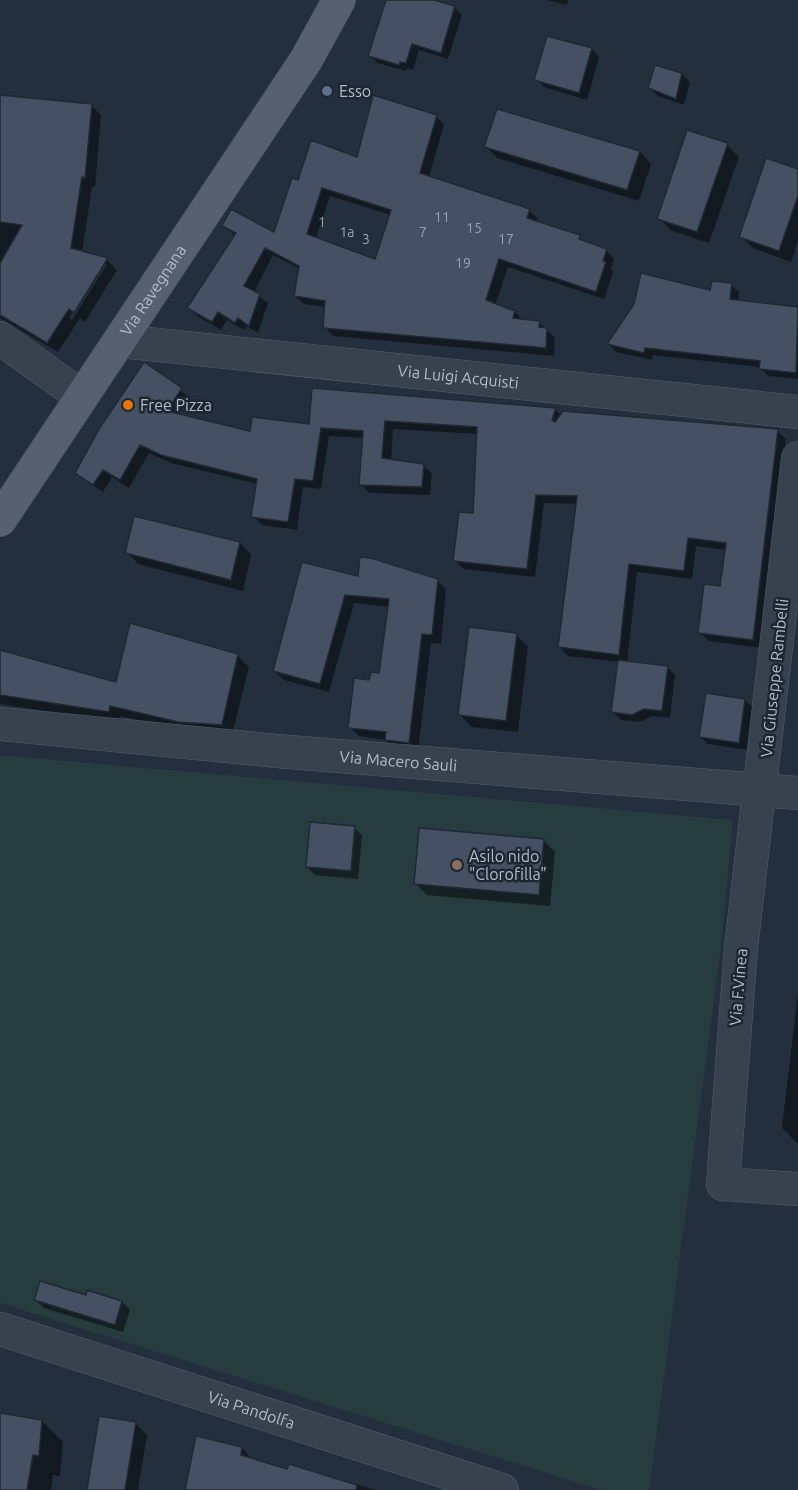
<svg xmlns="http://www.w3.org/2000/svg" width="798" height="1490" font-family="Ubuntu,sans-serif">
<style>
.green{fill:#263c3f}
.shadow{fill:#0007;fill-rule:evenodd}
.building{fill:#455162;stroke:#1f2835;stroke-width:1.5;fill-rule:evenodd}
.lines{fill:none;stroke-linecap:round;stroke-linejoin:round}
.minor-casing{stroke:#565f6c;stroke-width:34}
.major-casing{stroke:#414a57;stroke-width:34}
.minor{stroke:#38414e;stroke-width:33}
.major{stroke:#56606e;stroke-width:33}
.service-dot{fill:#5c6f8a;stroke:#1d2633;stroke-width:2}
.food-dot{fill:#e8710a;stroke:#1d2633;stroke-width:2}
.education-dot{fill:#8d6e63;stroke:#1d2633;stroke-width:2}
.labels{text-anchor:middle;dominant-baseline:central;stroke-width:5;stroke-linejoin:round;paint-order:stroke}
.number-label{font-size:14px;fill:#98a1af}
.poi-label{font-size:16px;fill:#b4bcc9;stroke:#1d2633;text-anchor:start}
.street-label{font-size:16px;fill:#b4bcc9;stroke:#1d2633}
</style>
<rect width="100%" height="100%" fill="#242f3e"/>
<path class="green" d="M0,755L733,820L721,946L649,1490H601L0,1303Z"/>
<path class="shadow" d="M388,0H429L454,7L462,15L448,59L419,50L413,70L407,68L406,71L377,63L370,55Z
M547,0H568L567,5Z
M592,49L599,57L587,100L544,87L536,79Z
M656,67L682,74L690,82L684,105L658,96L650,88Z
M0,96L91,105L101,115L95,187H92L82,252L107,260L117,270L85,322L80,318L58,352L0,318ZM103,264H107L72,320L69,318Z
M436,116L444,125L429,177L529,211L538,219L536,223L579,237L585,243L606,250L614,259L611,269L613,272L604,299L508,267L495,305L515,312L523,321L539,322L555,338L554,356L333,336L325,327L326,307L304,304L295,296L300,269L273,255L254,292L268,303L258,333L246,326L244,330L227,320L221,330L197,316L189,307L235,236L224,226L275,234L299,182L358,159ZM330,196L391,215L376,261L316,238Z
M727,145L739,157L709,243L670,230L659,218Z
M486,146L640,152L651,164L639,201L497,158Z
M798,171V241L791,262L753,248L741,237Z
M731,285L739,292L738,301L798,309V379L768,376L760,367L653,355L652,360L616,352L609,344L711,292Z
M144,364L190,398L178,415L251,433L311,426L313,389L556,410L561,415L777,431L786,439L762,648L709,641L700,633L722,588L726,550L696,546L692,579L637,572L627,663L667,667L675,675L670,718L652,716L640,722L621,720L613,712L619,662L568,656L560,647L578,504L544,503L535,577L463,569L455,560L474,515L478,434L393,429L391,461L423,465L432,474L430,495L369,493L361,484L364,438L329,436L321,489L303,487L297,530L262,525L253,516L258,484L171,463L149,453L129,488L112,477L103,492L76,473Z
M240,543L251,555L243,591L138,564L127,552Z
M359,578L437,580L446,589L441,644L431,643L418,751L396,749L386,740L359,736L350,727L371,682L381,675L389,607L354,603L329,692L284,680L274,671Z
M131,624L238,656L249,667L232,735L189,732L121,716L119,722L0,704V651L117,684Z
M516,635L528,646L518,732L472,727L460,715Z
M745,700L753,708L747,750L708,744L700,736Z
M354,828L362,835L358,879L315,875L307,867Z
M543,840L555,852L550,906L427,895L415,883Z
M798,992V1144L782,1128Z
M36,1300L122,1302L130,1310L123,1332L44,1308Z
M0,1415L42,1421L63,1442L60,1476L53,1475L51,1490H0Z
M135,1423L147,1435L138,1490H89Z
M242,1448L252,1459L288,1471L290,1466L377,1490H186Z"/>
<path class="building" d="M386,0H434L455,6L441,53L412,44L406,63L400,62L399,65L368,56Z
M547,36L592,48L579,93L534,80Z
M655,65L682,73L676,99L648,88Z
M0,95L92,104L85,178L82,177L71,248L108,258L74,313L69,309L47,343L0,315V263L22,225L0,222Z
M373,95L437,115L420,173L530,209L527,218L580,235L579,239L607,249L603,261L606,262L596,292L499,259L486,300L515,311L513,318L540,321L539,327L547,328L546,348L323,328L325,301L294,296L299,266L265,248L244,286L260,294L249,326L238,318L235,323L218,312L212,322L187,308L236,233L222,226L231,209L274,232L292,178L298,180L311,140L357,157ZM322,188L391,210L375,259L307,234Z
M497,109L640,151L627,190L484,147Z
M687,130L728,143L697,232L657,219Z
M766,158L798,169V196L779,251L739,237Z
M641,273L710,290L712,281L732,283L730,299L798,307L796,373L759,369L760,361L645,348L644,353L607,344L634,304Z
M144,362L182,388L167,411L250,431L252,417L309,424L312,388L556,408L552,420L555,422L563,411L778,429L753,640L698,633L704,584L720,586L726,543L688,538L684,571L629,564L619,655L558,647L577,496L536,495L527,569L453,561L459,512L473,513L477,427L385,421L382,458L424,464L422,487L359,485L363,431L321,428L313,481L295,479L288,522L251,517L257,479L161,455L140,445L120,480L103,470L93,485L75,473L99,429Z
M134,516L240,542L231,580L125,553Z
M360,557L371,558L438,579L432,635L422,634L409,743L385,740L386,732L348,728L354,678L369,680L371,672L379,673L389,599L345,595L320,684L273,671L302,562L358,576Z
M130,623L238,654L222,725L178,722L110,706L109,712L0,695V650L116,682Z
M469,627L517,633L506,721L458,715Z
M618,660L668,666L662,711L644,709L632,715L611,712Z
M706,693L745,699L739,743L699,737Z
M310,822L355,826L351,871L306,867Z
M419,828L544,839L539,895L414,884Z
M40,1281L86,1295L87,1290L122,1301L115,1325L34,1300Z
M0,1413L42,1420L39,1456L33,1455L27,1490H0Z
M99,1416L136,1422L125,1490H87Z
M196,1436L242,1447L241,1455L287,1469L289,1464L357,1485L356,1490H185Z"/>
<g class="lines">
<g class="minor-casing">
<g id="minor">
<path d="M0,338L81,396"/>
<path id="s1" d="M120,341L798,412"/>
<path d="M798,458L741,948L723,1184L798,1189"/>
<path id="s2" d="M0,724L277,751L798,793"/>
<path id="s3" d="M0,1329L502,1490"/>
</g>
</g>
<g class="major-casing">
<g id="major">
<path id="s4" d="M0,520L306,60L339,0"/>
</g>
</g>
<use href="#minor" class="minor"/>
<use href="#major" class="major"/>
</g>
<circle class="service-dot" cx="327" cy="91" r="6"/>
<circle class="food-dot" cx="128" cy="405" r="6"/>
<circle class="education-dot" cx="457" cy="865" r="6"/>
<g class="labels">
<g class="number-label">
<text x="442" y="217">11</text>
<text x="322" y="222">1</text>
<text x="474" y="228">15</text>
<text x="347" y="232">1a</text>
<text x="423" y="232">7</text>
<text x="366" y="239">3</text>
<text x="506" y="239">17</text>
<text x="463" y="263">19</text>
</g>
<g class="poi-label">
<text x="339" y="91">Esso</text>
<text x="140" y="405">Free Pizza</text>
<text x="469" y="856">Asilo nido<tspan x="469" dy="18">"Clorofilla"</tspan></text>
</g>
<g class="street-label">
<text stroke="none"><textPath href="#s4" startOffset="276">Via Ravegnana</textPath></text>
<text stroke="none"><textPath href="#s1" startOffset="340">Via Luigi Acquisti</textPath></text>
<text transform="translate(774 678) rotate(-84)">Via Giuseppe Rambelli</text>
<text stroke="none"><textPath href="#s2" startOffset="400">Via Macero Sauli</textPath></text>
<text transform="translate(738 987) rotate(-85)">Via F.Vinea</text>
<text stroke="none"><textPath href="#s3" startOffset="264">Via Pandolfa</textPath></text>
</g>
</g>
</svg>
